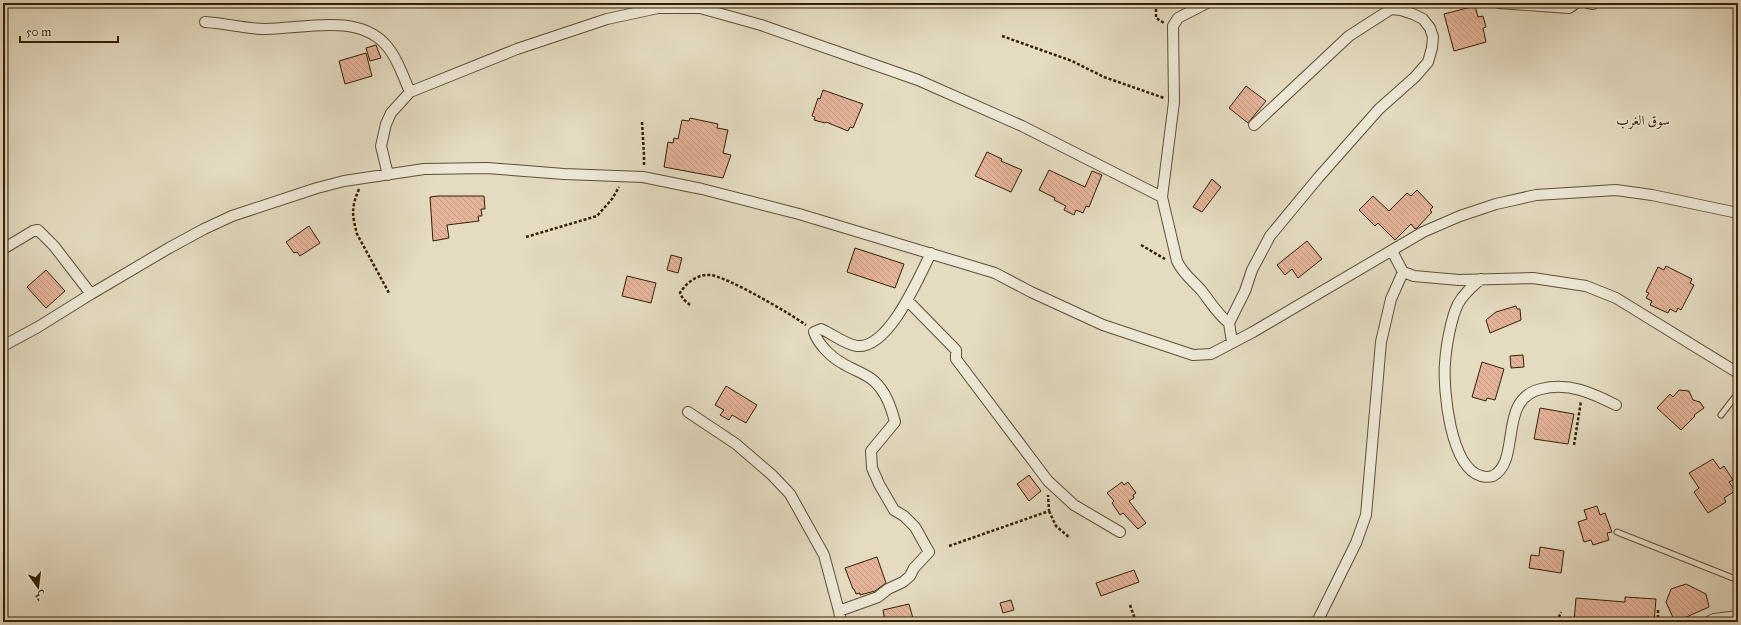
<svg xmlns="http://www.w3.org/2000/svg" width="1741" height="625" font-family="'IM FELL Great Primer',Amiri,serif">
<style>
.building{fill:url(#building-back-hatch);stroke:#341f01}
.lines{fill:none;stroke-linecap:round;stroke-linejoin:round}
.service-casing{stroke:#604e31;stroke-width:7}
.minor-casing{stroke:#604e31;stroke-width:12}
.path{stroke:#341f01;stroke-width:2.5;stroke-dasharray:3 2;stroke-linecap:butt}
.service{stroke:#ede8d7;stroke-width:5}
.minor{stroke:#ede8d7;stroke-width:10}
.labels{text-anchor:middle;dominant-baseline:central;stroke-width:3;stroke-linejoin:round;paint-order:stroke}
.quarter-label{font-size:14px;fill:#341f01;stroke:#ede8d7}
</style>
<defs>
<pattern id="building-back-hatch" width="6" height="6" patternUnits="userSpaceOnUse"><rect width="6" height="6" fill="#e4b39a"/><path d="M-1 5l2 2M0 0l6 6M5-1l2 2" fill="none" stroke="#c49a83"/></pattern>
</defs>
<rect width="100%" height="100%" fill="#e4dbc1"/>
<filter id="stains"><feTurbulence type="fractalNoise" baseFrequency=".005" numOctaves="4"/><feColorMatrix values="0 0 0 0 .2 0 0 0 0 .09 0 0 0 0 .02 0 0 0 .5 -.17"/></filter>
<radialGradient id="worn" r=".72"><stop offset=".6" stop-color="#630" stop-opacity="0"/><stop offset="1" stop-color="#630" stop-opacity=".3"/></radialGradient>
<path class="building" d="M1475,6L1478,17L1483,16L1486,27L1483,28L1486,42L1454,51L1444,14Z
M376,45L381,58L370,61L366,48Z
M366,53L372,76L345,84L339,61Z
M1246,86L1266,101L1248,123L1229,108Z
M823,90L863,104L853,128L850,127L848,131L826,122L825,123L814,120L815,117L812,116L818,98L820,99Z
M690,118L718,124L717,128L728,130L723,153L731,155L723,178L664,167L668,142L673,143L674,138L678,139L682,120L689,121Z
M987,152L1002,159L1001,161L1022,170L1011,192L975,176Z
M1049,170L1085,187L1092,171L1102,175L1089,207L1086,206L1083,213L1076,210L1074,215L1064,210L1066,206L1054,200L1055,198L1039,190Z
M1212,179L1221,187L1202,212L1193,207Z
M1417,190L1433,207L1430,210L1432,212L1417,228L1415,229L1411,224L1395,240L1378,223L1375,226L1359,210L1373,196L1389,211L1407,193L1411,196Z
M438,196H484L485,209H481L482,216H478L479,221L447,225L449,238L433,241L430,197Z
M309,226L320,243L300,256L297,252L294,253L286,242Z
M1307,241L1322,259L1298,278L1292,269L1285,275L1277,265Z
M855,248L904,264L895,288L847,272Z
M671,255L682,258L678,273L667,270Z
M1666,266L1692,279L1690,283L1694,285L1681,310L1678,308L1676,312L1670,309L1668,313L1650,305L1652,301L1646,298L1649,293L1646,292L1658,267L1664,270Z
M46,270L65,291L46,308L27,287Z
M627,276L656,283L651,303L622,296Z
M1516,306L1517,309H1520L1521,320L1490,333L1486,320L1496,312Z
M1523,355L1524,367L1511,368L1510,356Z
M1482,362L1504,369L1495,400L1487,398L1486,401L1472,397Z
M726,386L757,405L746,423L732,415L729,420L720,415L724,410L715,405Z
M1679,390L1689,391L1693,400L1700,402L1704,408L1694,415L1695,416L1681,430L1657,408L1670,394L1673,397Z
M1540,408L1574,414L1568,444L1534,439Z
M1713,459L1720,469L1724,466L1733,480L1729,482L1735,491L1724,498L1726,502L1708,513L1694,492L1699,488L1689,473Z
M1029,475L1041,491L1029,501L1017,484Z
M1122,482L1124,485L1128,482L1136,493L1133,495L1134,498L1129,501L1146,523L1138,529L1123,513L1120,515L1112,503L1114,501L1107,493Z
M1597,506L1600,515L1605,513L1612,532L1607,533L1609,540L1593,545L1591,540L1584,542L1578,522L1587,519L1584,510Z
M1540,547L1564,551L1561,573L1529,568L1531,555L1539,556Z
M877,557L886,583L875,591L860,595V593L856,594L854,589H853L845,568Z
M1134,570L1139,582L1101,596L1096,583Z
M1686,584L1706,594L1709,607L1675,622L1666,602L1671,589Z
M1625,597L1656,599L1654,622H1574L1576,598L1625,602Z
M1011,600L1014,610L1003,613L1000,603Z
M909,604L914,622H885L883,610Z"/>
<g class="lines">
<g class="service-casing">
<path id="service" d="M1721,415L1738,393
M1617,532L1738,580"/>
</g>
<g class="minor-casing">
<path id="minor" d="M1207,3L1178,18L1173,26L1174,102L1162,197L1177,261C1183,274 1192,280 1201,290C1210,301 1217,314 1229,323
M1499,3L1569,8L1576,3
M1588,3L1593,4
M205,22C225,23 245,29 265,29C302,29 356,13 385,44C397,57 403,76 410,92
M388,175L381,146L386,124L391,113L410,92L517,49L607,19L658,8H700L761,25L918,80L1022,126L1162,197
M3,249L33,231L38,230L54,246L91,294
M1392,251L1403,272L1414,276L1459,280L1533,278L1586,286L1616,298L1738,373
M1481,279C1472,287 1464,293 1458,304C1451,318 1446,347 1445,363C1443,390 1450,467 1481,476C1484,477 1490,477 1493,476C1522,460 1497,399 1541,389C1569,382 1592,393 1616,405
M907,300L956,350V359L1048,481L1074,505L1120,532
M1232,342L1229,323L1245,291L1252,270L1270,236L1318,178L1379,109L1415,77L1428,62L1432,48L1433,37L1430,28L1423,19L1413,14L1401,10L1391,9L1349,36L1254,125
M3,346L38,327L91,294L169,248L204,229L232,216L317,188L344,181L424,169L487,168L564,174L643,177L702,189L799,214L995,273L1031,292L1103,325L1193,355L1211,354L1253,332L1423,232L1460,216L1496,204L1536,195L1616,190L1652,195L1738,213
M688,412L736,444L772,475L790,494L824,555L839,611
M841,622L839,611L878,597L888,589L903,582L910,576L914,568L929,552L915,527L904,516L894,510L879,484L872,468L871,451L895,422C891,407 886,392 874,381C865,373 853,370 842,363C831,357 818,344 814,332L821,329C833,334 844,344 857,346C889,349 919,277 931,253
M1317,622L1356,543L1366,515L1381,342L1391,299L1403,272
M1708,622L1714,619L1738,616"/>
</g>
<path class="path" d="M1156,9V18L1164,23
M1002,36L1072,61L1104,77L1164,98
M642,122L644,155V166
M359,189C351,208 352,215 357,234L389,293
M526,237L597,216L612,199L619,187
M1141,245L1165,259
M690,305L683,299L680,293C686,283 697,274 710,275C726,276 791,314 806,325
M1574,445L1581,401
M1049,511L1056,526L1070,538
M949,546L1049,511L1048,495
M1130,605L1136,622
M1658,610V622
M1557,622L1561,612"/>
<use href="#service" class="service"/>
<use href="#minor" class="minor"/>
</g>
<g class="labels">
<g class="quarter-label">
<text x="1643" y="120">سوق الغرب</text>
</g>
</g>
<rect width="1741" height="625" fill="none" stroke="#e4dbc1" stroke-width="16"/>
<rect x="4" y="4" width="1733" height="617" fill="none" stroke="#341f01" stroke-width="2"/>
<rect x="8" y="8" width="1725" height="609" fill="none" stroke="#341f01"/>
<g transform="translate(38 587) rotate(166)" stroke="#ede8d7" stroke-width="3" paint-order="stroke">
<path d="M0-3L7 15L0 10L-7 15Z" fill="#341f01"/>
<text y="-6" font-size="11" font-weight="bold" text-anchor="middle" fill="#341f01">ش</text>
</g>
<path d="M20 36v6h98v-6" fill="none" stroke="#341f01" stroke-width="2"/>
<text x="26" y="36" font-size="12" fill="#341f01" stroke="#ede8d7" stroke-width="3" paint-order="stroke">50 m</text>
<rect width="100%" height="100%" filter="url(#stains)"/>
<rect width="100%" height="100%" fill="url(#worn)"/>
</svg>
